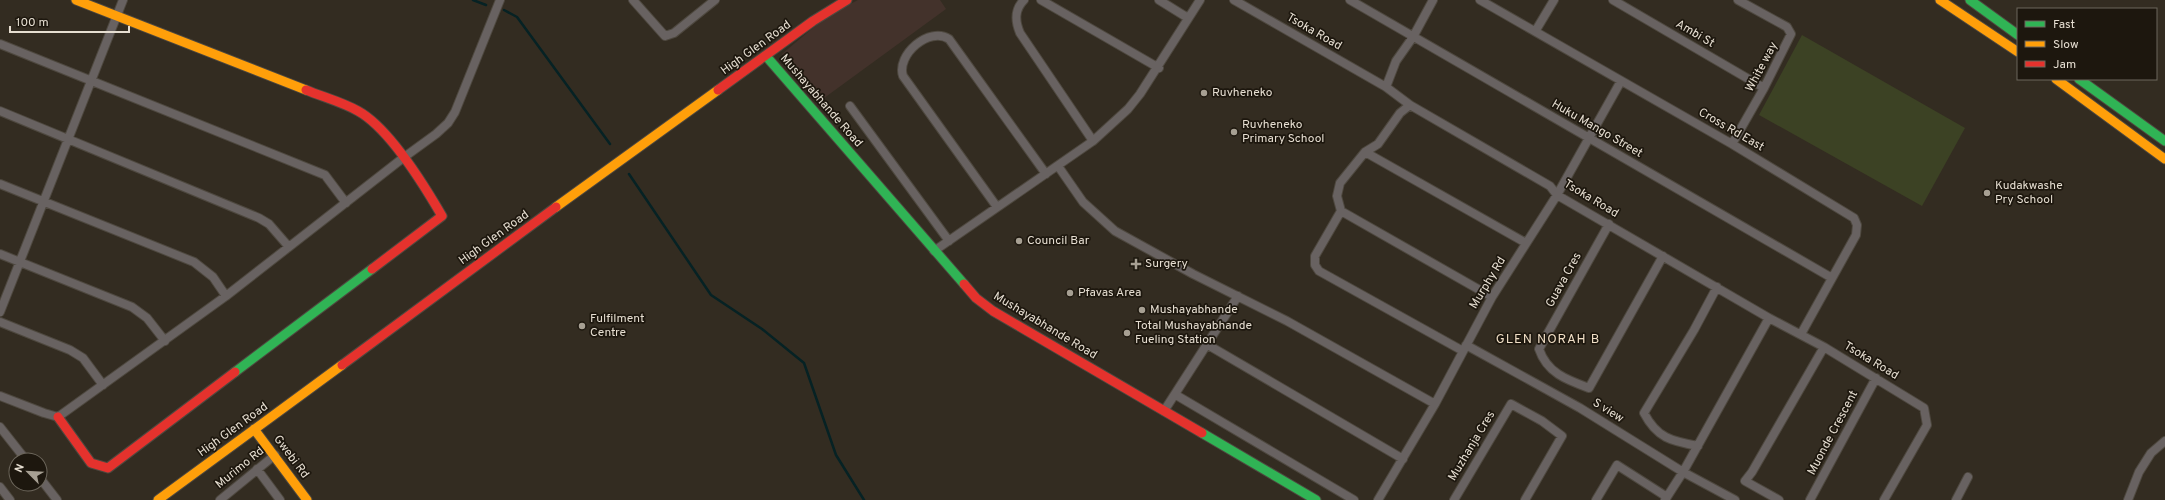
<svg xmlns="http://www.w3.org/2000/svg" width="2165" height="500" font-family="Overpass,sans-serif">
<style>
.commercial{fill:#43322b}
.green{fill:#3c4224}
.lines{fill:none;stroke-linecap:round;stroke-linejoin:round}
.stream{stroke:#062224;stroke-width:2.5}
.street-casing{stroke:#4e483f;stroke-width:10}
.fast-casing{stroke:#4e483f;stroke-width:11}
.slow-casing{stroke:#4e483f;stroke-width:11}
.jam-casing{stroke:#4e483f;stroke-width:11}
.street{stroke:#686261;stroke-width:8}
.fast{stroke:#30b455;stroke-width:9}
.slow{stroke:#ff9f0a;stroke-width:9}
.jam{stroke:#e5322d;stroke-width:9}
.poi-dot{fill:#a7a093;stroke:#1d170e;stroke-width:1.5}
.labels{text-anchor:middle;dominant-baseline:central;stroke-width:3.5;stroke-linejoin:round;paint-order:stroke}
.street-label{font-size:12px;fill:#e6ded1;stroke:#1d170e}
.poi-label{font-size:12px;fill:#e6ded1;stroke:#1d170e;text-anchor:start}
.neighbourhood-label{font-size:13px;letter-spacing:1px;fill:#f1dfc6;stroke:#1d170e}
</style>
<rect width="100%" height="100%" fill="#332c21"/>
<path class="commercial" d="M858,0H940L946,9L820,101L782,54L827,16Z"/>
<path class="green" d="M1802,35L1965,128L1922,206L1759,115Z"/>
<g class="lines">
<path class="stream" d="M473,0L486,5
M504,10L517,17L610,144
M629,174L711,295L762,329L804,363L836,455L864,500"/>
<g class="street-casing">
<path id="street" d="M633,0L665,36L674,33L715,0
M1024,0C1014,10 1015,21 1020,33L1093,141
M1041,0L1159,68
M1159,0L1188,18
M1234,0L1386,87L1410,105L1550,186L1557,195L1769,318L1824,347L1924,408L1927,425L1884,500
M1350,0L1832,278
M1480,0L1732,144L1854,218L1857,225L1856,235L1801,334
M1613,0L1764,88
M1536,30L1554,0
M0,44L325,175L346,203
M1386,87L1396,61L1413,37L1433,0
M1410,105L1400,113L1378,144L1365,152L1340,183L1337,196L1341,211L1492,297
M850,106L949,241
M0,111L259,218L269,224L289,247
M1732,144L1764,88L1791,34L1787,27L1738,0
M1365,152L1526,243
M1058,166L1083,202L1115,231L1193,274L1287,321L1435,404
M0,184L194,262L213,277L226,296
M997,207L903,76C896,55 929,26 949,39L1046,174
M1341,211L1315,256V265L1319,271L1463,351
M1609,224L1539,349C1547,373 1567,380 1589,388L1663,256
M934,251L1093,141L1128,109L1140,94L1200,0
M0,254L132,307L147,318L165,341
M0,312L123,0
M0,322L70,350L83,358L103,385
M1208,345L1403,459
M1466,345L1580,408L1683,472L1735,500
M1176,395L1354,500
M0,396L44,413L58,417L226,296L403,158L436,134L448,123L455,112L500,0
M1164,411L1238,296
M0,427L26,460
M1698,446C1671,441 1657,438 1644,413L1694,330L1717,287
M257,469L280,500
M40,478L57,500
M0,487L10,500
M220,500L275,455
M1378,500L1435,404L1492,297L1557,195L1621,81
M1454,500L1511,404L1542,421L1562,436L1525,500
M1596,500L1617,465L1667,497
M1665,500L1683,472L1769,318
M1779,500L1745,481L1752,472L1824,347
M1810,500L1876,378
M1956,500L1968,477
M2128,500L2139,472L2151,453L2165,441"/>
</g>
<g class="fast-casing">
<path id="fast" d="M1970,0L2018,35
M766,56L964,284
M2079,79L2165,141
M235,372L372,269
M1202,433L1316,500"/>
</g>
<g class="slow-casing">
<path id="slow" d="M76,0L306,90
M1940,0L2018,52
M2056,79L2165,159
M556,207L718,90
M254,429L307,500
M158,500L342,365"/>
</g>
<g class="jam-casing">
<path id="jam" d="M306,90C323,97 342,102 358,111C389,128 424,185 442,216L372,269
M718,90L813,21L847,0
M964,284L976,298L993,311L1202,433
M342,365L556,207
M58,417L91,463L108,468L235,372"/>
</g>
<use href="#street" class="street"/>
<use href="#fast" class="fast"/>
<use href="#slow" class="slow"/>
<use href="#jam" class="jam"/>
</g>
<g class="poi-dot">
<circle cx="1204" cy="93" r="4"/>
<circle cx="1234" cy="132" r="4"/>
<circle cx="1987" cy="193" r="4"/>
<circle cx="1019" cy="241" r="4"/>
<path d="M1134 258h4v4h4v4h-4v4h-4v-4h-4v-4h4z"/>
<circle cx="1070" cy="293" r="4"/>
<circle cx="1142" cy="310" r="4"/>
<circle cx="582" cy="326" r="4"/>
<circle cx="1127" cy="333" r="4"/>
</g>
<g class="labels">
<g class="street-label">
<text transform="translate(1314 32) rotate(30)">Tsoka Road</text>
<text transform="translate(1695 34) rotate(30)">Ambi St</text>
<text transform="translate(756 48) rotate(-36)">High Glen Road</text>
<text transform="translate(1762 67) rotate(-62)">White way</text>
<text transform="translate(821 101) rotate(49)">Mushayabhande Road</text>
<text transform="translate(1597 129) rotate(30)">Huku Mango Street</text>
<text transform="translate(1731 130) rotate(30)">Cross Rd East</text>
<text transform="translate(1591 199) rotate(31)">Tsoka Road</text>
<text transform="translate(494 238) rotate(-36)">High Glen Road</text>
<text transform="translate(1564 280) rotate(-61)">Guava Cres</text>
<text transform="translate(1488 283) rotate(-59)">Murphy Rd</text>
<text transform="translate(1045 326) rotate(31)">Mushayabhande Road</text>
<text transform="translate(1871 361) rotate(31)">Tsoka Road</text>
<text transform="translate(1608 411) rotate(32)">S view</text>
<text transform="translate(233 430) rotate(-36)">High Glen Road</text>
<text transform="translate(1833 433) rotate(-62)">Muonde Crescent</text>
<text transform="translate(1472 446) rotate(-59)">Muzhanja Cres</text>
<text transform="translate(291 457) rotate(53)">Gwebi Rd</text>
<text transform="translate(240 468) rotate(-39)">Murimo Rd</text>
</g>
<g class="poi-label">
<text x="1212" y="93">Ruvheneko</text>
<text x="1242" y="125">Ruvheneko<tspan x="1242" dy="14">Primary School</tspan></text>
<text x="1995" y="186">Kudakwashe<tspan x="1995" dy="14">Pry School</tspan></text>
<text x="1027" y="241">Council Bar</text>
<text x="1145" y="264">Surgery</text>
<text x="1078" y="293">Pfavas Area</text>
<text x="1150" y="310">Mushayabhande</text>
<text x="590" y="319">Fulfilment<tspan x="590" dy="14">Centre</tspan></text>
<text x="1135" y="326">Total Mushayabhande<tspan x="1135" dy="14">Fueling Station</tspan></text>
</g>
<g class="neighbourhood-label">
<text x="1548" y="340">GLEN NORAH B</text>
</g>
</g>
<rect x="2017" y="8" width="140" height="72" fill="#1d170e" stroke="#6d675c"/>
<rect x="2025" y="21" width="20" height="6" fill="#30b455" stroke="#6d675c"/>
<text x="2053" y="28" font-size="12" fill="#e6ded1">Fast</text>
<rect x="2025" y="41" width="20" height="6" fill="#ff9f0a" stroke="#6d675c"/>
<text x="2053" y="48" font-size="12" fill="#e6ded1">Slow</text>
<rect x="2025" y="61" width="20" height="6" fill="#e5322d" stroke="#6d675c"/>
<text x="2053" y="68" font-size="12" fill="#e6ded1">Jam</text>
<g transform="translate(28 472) rotate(294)"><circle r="19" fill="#1d170e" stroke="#6d675c"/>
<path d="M0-3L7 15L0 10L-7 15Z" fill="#a7a093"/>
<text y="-6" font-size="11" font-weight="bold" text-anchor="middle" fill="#e6ded1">N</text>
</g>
<path d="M10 26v6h119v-6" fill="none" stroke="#e6ded1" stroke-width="2"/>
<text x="16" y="26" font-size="12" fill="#e6ded1" stroke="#1d170e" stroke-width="3" paint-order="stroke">100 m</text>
</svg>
